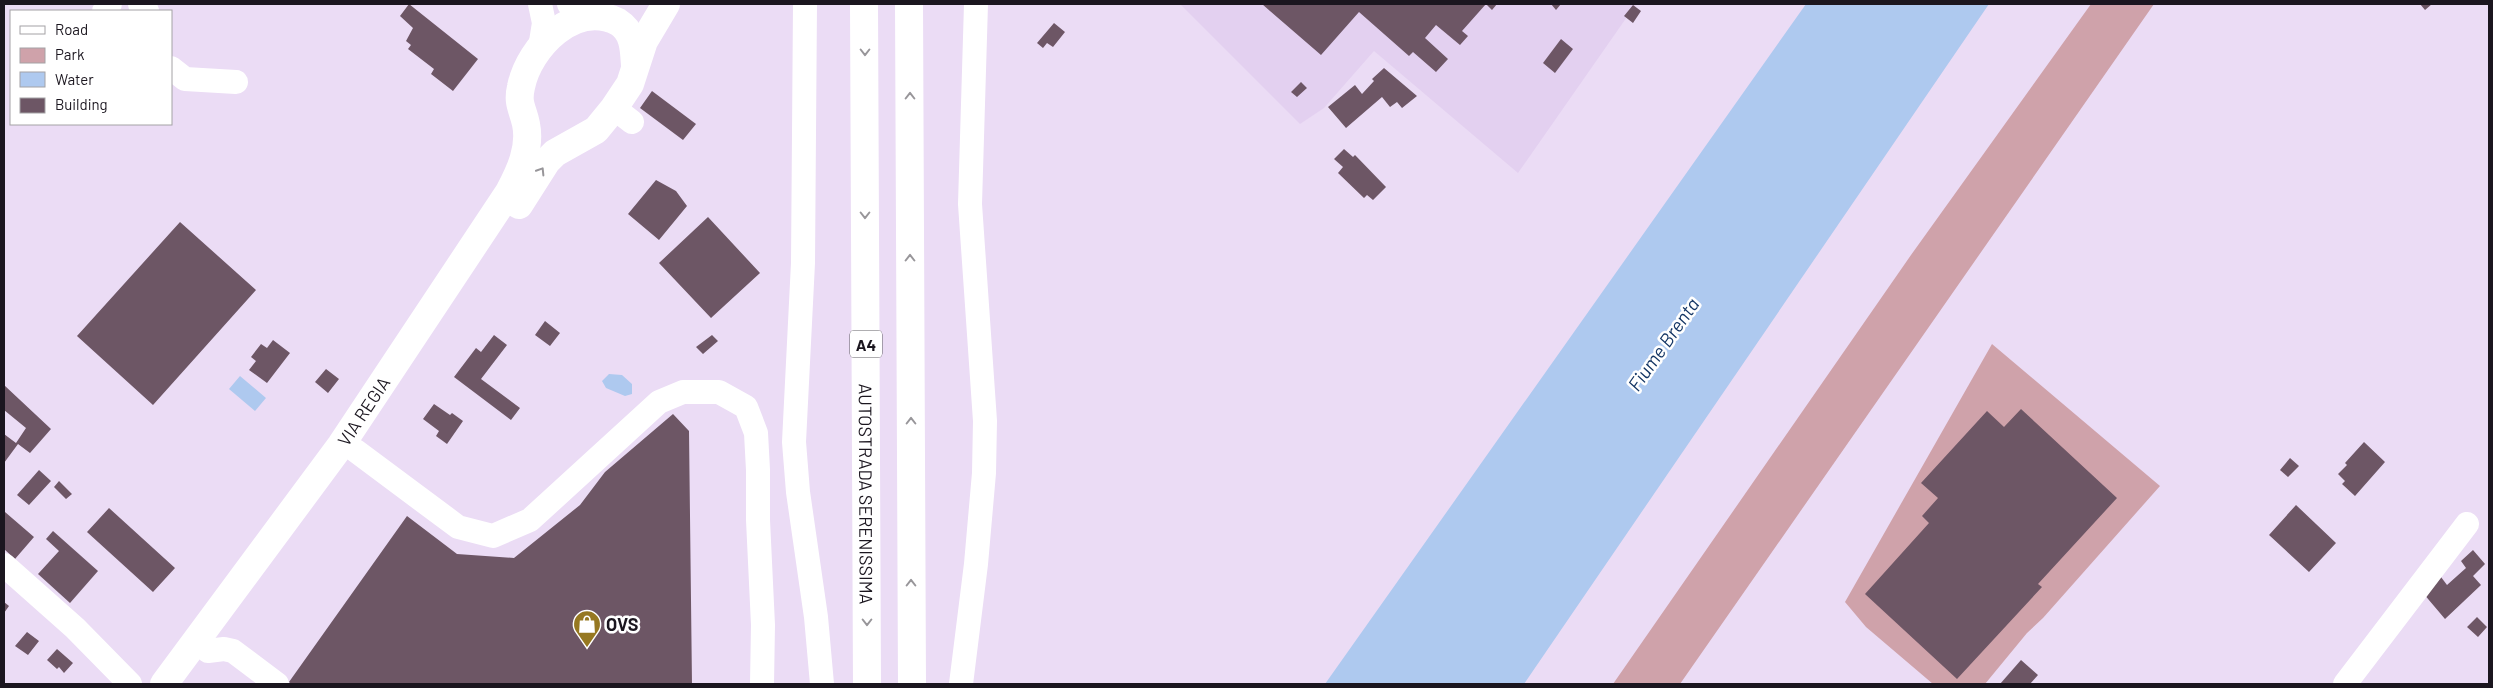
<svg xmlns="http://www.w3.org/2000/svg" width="2493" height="688" font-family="Barlow,sans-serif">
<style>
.built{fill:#e3d0f0}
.green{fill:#cfa2aa}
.water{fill:#aec9ef}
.building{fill:#6d5665}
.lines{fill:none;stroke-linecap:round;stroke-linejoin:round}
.minor{stroke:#fff;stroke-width:24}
.major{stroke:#fff;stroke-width:28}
.highway{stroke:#fff;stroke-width:28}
.oneway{stroke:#98969a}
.labels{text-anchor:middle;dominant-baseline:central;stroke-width:5;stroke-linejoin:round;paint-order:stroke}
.shield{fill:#fff;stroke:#5f5c62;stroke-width:1}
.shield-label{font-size:16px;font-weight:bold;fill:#1b161f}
.street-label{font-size:18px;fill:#1b161f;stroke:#fff}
.poi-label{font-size:18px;font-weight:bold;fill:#1b161f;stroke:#fff;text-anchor:start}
.water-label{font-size:19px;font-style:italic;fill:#133564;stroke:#fff}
</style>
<rect width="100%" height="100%" fill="#ebdcf5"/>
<path class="built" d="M1180,4H1636L1518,173L1374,51L1324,108L1300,124Z"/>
<path class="green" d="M2091,4H2154L1680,684H1613L1911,255Z
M1992,344L2160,486L2043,618L2027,633L1985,684H1933L1866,627L1845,602Z"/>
<path class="water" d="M1806,4H1989L1524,684H1325Z
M609,374L622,375L632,384V394L625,396L606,388L602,381Z
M240,376L266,398L255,411L229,389Z"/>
<path class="building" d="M409,4L478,59L453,91L431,74L434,69L408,49L411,45L406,41L413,28L400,16Z
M1262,4H1497L1492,10L1486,4L1462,31L1468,36L1460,45L1436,25L1425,38L1448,59L1436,72L1413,52L1409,56L1359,12L1321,55Z
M1551,4H1561L1556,10Z
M2420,4H2432L2425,10Z
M1633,5L1641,11L1633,23L1624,16Z
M1054,23L1065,32L1053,47L1047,43L1043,48L1037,43Z
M1561,39L1573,49L1555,73L1543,63Z
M1384,68L1417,96L1402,108L1397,102L1390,107L1382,97L1346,128L1328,107L1355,85L1362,94L1374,81L1372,79Z
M1301,82L1307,88L1297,97L1291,92Z
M652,91L696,124L683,140L640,108Z
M1344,149L1353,157L1355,155L1386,187L1373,200L1367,195L1364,198L1338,173L1343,167L1334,159Z
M656,180L676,191L687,206L659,240L628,214Z
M708,217L760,273L711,318L659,263Z
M180,222L256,290L153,405L77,336Z
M545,321L560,333L550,346L535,335Z
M494,335L507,345L481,379L520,408L511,420L454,377L476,348L481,352Z
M712,335L718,341L703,354L696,347Z
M273,340L290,353L267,383L249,370L256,361L251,357L261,344L267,348Z
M326,369L339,379L328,393L315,382Z
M4,385L51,429L30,453L18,444L4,463V434L16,443L26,428L4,410Z
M434,404L450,415L452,413L463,421L447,444L436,436L439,431L423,419Z
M2021,409L2117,498L2038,584L2042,587L1957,679L1865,594L1929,523L1922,516L1938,498L1921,483L1987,411L2004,427Z
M673,414L689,431L692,684H291L289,682L407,516L457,554L514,558L580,505L605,472Z
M2364,442L2385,462L2355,496L2342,484L2345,481L2338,474L2347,465L2345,463Z
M2290,458L2299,466L2288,477L2280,470Z
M39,470L51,481L29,505L17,495Z
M59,481L72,494L66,499L54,487Z
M2296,505L2336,543L2309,572L2269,535Z
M109,508L175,568L153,592L87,532Z
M5,512L34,537L15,559L4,549Z
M53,531L98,571L70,603L38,574L59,551L46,539Z
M2473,550L2485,564L2473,576L2481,585L2445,619L2423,593L2441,577L2447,585L2466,568L2461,561Z
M4,602L9,606L4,613Z
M2477,617L2487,627L2478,637L2467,627Z
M27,632L39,641L28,655L15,646Z
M57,649L73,663L64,673L59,667L57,669L47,660Z
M2021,660L2038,675L2030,684H2000Z"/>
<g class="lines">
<path class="minor" d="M140,4L147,11
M569,4L590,13
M805,4L803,263L794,442L798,492L816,617L822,684
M104,11L110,4
M540,48L544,23L540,4
M171,68L185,79L236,82
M614,108L632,122
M356,451L458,527L493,536L530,520L659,402L683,392H719L746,407L756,433L758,470V520L763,625L762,684
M4,565L75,628L130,684
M208,651L224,649L233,651L277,684
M961,684L976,564L984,473L985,421L970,204L976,4
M2345,684L2467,524"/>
<g class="major">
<path d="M519,205L547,161L555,153L596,130L614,108L630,84L644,41L666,4"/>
<path id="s1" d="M164,684L341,445L509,192C520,171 531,148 526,124C523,109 517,104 521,87C529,47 575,0 618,22C634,32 634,49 635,66"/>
</g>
<g class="highway">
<path id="s2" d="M864,4L867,684"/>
<path d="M909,4L912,684"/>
</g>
</g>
<defs><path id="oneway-chevron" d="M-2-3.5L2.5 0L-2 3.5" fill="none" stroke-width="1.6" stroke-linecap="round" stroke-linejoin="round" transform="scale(1.25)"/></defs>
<g class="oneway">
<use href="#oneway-chevron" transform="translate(865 52) rotate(90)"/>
<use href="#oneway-chevron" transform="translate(910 96) rotate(-90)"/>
<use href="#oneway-chevron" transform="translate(541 171) rotate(-58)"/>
<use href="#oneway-chevron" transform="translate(865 215) rotate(90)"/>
<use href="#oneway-chevron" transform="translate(910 258) rotate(-90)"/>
<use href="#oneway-chevron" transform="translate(911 421) rotate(-90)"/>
<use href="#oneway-chevron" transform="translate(911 583) rotate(-90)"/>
<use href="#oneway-chevron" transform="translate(867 622) rotate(90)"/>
</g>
<defs>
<g id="shop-pin" transform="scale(1.4375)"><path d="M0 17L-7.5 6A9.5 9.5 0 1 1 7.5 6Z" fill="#967821" stroke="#fff"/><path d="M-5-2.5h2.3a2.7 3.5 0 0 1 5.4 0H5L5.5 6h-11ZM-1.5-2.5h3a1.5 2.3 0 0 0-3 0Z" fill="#fff"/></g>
</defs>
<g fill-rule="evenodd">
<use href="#shop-pin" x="587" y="624"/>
</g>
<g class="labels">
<rect class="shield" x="850" y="330.5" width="32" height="27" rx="4"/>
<g class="shield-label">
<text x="866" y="344">A4</text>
</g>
<g class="street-label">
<text stroke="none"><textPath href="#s1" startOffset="338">VIA REGIA</textPath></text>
<text stroke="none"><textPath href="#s2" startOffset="490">AUTOSTRADA SERENISSIMA</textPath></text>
</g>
<g class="poi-label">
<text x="606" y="624">OVS</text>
</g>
<g class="water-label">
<text transform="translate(1663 344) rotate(-55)">Fiume Brenta</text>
</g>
</g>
<rect width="2493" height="688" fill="none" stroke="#1b161f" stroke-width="10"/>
<rect x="10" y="10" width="162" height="115" fill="#ffffff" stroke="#a4a2a5"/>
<rect x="20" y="26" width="25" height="8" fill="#ffffff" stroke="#a4a2a5"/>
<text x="55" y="35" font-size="15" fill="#1b161f">Road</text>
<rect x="20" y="48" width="25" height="15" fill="#cfa2aa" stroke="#a4a2a5"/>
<text x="55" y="60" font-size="15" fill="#1b161f">Park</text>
<rect x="20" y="72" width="25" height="15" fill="#aec9ef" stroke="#a4a2a5"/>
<text x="55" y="85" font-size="15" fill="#1b161f">Water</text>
<rect x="20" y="98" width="25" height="15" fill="#6d5665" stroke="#a4a2a5"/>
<text x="55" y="110" font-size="15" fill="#1b161f">Building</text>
</svg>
